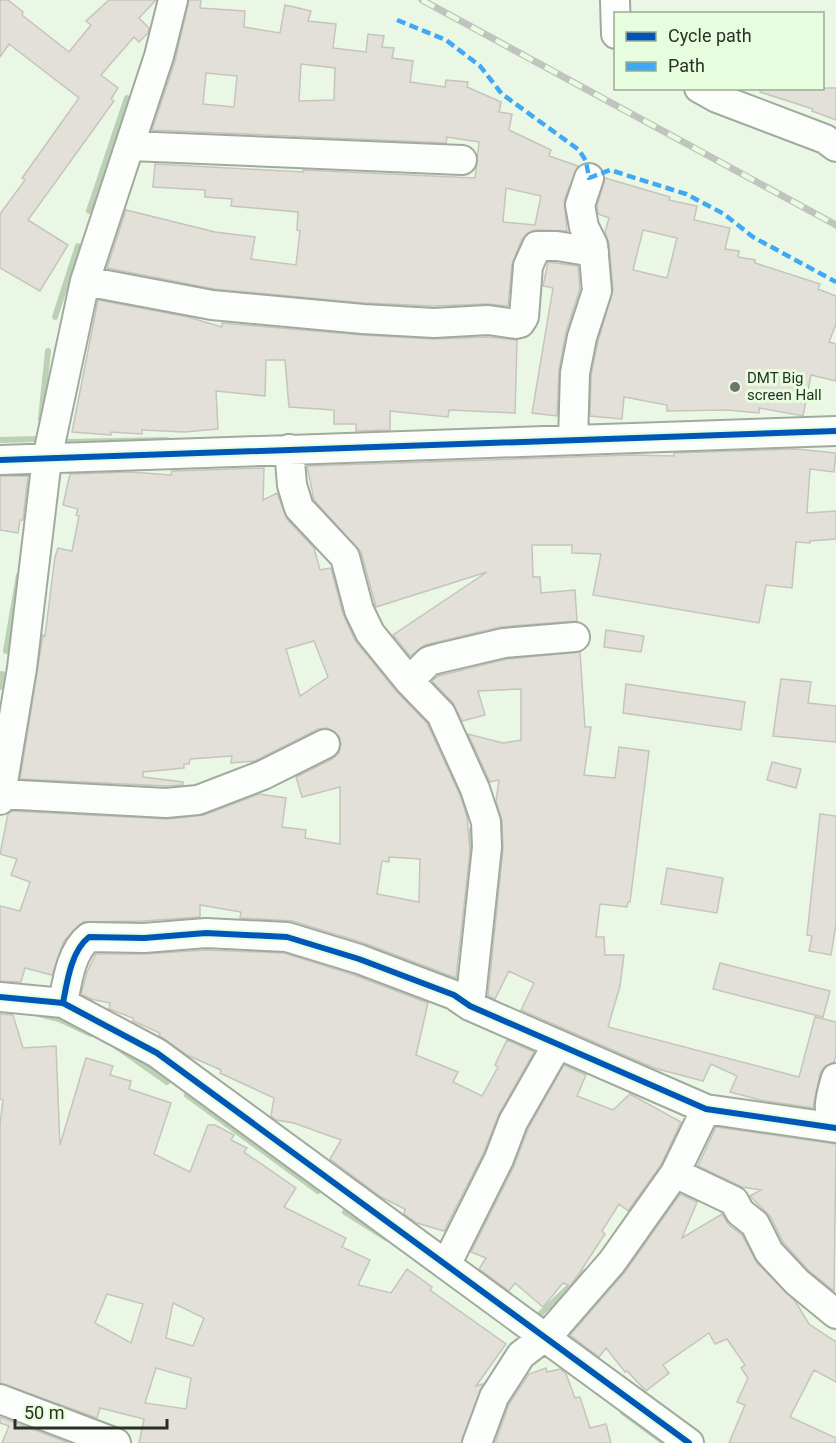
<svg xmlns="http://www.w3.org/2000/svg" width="836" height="1443" font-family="Roboto,sans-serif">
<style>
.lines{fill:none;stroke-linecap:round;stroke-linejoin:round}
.stream{stroke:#bcd0b5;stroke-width:6}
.building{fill:#e2e0d9;stroke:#c5c4bd;stroke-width:1.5;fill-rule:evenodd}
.minor-casing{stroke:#a1ab9d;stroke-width:32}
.minor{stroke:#fcfefb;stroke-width:28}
.rail-casing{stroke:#c0c3be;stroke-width:7}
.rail{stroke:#e6fede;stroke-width:4.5;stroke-dasharray:14;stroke-linecap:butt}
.quiet{stroke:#3fa9f5;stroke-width:4.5;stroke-dasharray:9 4.5;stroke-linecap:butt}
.cycleway-casing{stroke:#e6fede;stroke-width:10}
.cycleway{stroke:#0057b8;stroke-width:6}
.poi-dot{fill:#6d7668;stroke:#e6fede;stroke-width:2}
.labels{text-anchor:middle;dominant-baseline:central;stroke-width:6;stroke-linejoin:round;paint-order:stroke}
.poi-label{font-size:15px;fill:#293125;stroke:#e6fede;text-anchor:start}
</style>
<rect width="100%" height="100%" fill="#eaf7e5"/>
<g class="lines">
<path class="stream" d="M89,211L127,98
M55,317L78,246
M41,419L48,351
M0,440L40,439V436
M65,442L167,440
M6,651L19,575
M0,687L2,674
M472,830V855
M39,1014L59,1019L91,1034
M116,1046L167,1082
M187,1095L318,1191
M345,1212L386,1238
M540,1320L537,1317L585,1272
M623,1412L665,1443"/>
</g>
<path class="building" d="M0,0H8L23,12L22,15L69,52L91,25L86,21L109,0H156L139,18L149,28L148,33L139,42L134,37L101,75L118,88L111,99L114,101L28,220L68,245L40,291L0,268V214L25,180L22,178L79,98L9,44L0,57Z
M189,0H201L200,8L245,11L244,27L280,33L285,5L311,11L308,21L336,24L333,48L366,52L368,34L384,36L382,47L394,48L392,58L413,61L410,82L445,87L446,80L468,82L467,87L501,102L499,112L512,114L509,130L551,150L549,156L578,166L564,200L567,231L536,230L528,233L522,239L512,264L508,306L487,304L434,306L364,303L214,289L107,268L126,210L215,232L255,237L251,259L296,265L300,231L297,230L298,212L231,206L232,199L205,197V190L153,187L155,164L303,172V170L475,178L479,142L447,137L446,143L152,130L175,61ZM301,64L335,68L334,100L299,101ZM206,73L237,76L234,107L203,104ZM506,188L541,196L535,225L503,222Z
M761,88H836V120L812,111L813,109L760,92Z
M605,178L670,197L669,200L697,206L694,220L730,228L725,249L739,251L738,257L755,260V263L820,284L818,289L836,296V324L829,342L836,344V381L811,375L803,416L759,408V413L727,410L667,411V405L624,397L622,419L590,416L591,375L598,341L613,290L609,244L605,232L609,218L598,214L597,206ZM643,230L677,238L667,278L633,270Z
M548,262L578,266L580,289L566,332L559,370L557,416L532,413L553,288L543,286Z
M98,300L188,317L222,327V323L362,335L433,339L487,337L517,340L515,413L449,410L448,417L390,411V430L356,431V424H334V410L289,407L285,360H266L265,396L216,391L218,429L184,432L142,430V434L111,432V435L72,432Z
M796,449L836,453L834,472L810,469L807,513L836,511V539L810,541V543L796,542L792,588L766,585L759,623L593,595L601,554L572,553V545H532L533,577H540L541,593L575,590L577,621L500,627L425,645L410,656L393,635L487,572L376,607L361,552L314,500L307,466L632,455L674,456V453Z
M264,468L263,500L277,493L287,519L314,548L320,570L331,568L343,614L355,640L396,691L427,723L460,795L467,817L470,851L456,978L364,943L292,921L240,918L241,912L200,905V917L143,921L83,922L64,941L52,975L25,968L21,982L0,981V906L20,911L30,882L11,875L17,859L0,854L8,814L12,811L168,819L204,815L259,794L286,798L282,827L306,830L305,838L340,844V787L302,797L296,777L332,759L339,753L341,744L339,736L327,728L318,729L255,761L231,763L232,756L190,759L189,764H184V768L143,772V777L183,782V785L166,786L20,779L43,635L45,636L55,557L58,548L72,551L79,516L76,515L78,509L63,505L70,474L131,472L171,475L172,471ZM314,641L328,677L300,696L286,649ZM389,857L420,859L419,902L377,894L382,861L389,862Z
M0,476H28L23,520H20L18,533L0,530Z
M606,630L644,636L641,652L604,647Z
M580,652L585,727H591L584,775L615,778L619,747L649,751L630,902H628L627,907L600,904L596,937H604L605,955H624L620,986L608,1027L799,1077L815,1017L836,1022V1055L834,1062L825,1066L820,1073L813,1108L760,1100L730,1092L737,1076L711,1064L703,1081L654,1068L521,1010L534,983L509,971L495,999L488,996L503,849L502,821L496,801L499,780L490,782L468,734L503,743L521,740V689L478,691L485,715L462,721L453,703L432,681L438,676L507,659Z
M781,679L811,682L808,703L836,706V742L773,736Z
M626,684L745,702L741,730L623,713Z
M772,762L801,769L796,788L767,780Z
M820,814L836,816V924L831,955L809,951L812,936L807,935Z
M667,868L723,878L717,913L661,904Z
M206,950L284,953L354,975L428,1003L416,1055L458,1072L453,1082L482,1096L498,1067L495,1065L507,1040L534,1052L499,1114L484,1152L444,1231L417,1223L404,1214L405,1209L381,1197L330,1159L341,1140L294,1123L276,1120L271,1116L274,1098L220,1073L221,1070L187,1055L159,1035L160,1033L133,1021V1018L109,1009L110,1003L91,999L81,994L87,972L96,954H145Z
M720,963L830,991L823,1017L713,989Z
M0,1014L13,1015L23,1048L56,1046L60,1145L86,1058L113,1066L110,1075L131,1081L129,1089L171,1103L154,1154L190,1172L208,1125H215L234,1135L231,1140L247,1148L244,1152L296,1188L284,1207L346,1238L342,1247L370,1260L358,1285L391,1293L407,1269L432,1287L430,1290L506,1344L476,1386L483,1384L461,1443H139L144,1419L100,1408L97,1418L0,1383V1124L3,1100L0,1099ZM107,1294L143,1304L131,1343L95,1323ZM173,1303L204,1318L193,1346L166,1338ZM156,1368L191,1378L186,1409L145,1403Z
M564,1065L586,1075L577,1096L613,1110L630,1094L681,1122L661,1165L628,1211L619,1204L602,1231L605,1234L578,1275L570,1286L563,1283L543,1307L515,1283L509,1291L479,1269L486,1258L471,1252L514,1166L528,1129Z
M716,1127L836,1144L834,1291L808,1270L783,1242L770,1216L750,1196L761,1190L742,1187L698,1166Z
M680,1194L697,1202L682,1238L722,1214L729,1225L742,1235L757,1263L795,1301L809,1324L836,1342V1382L814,1370L790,1417L836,1438V1443H729L745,1405L737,1402L748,1378L741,1368L745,1365L727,1339L715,1344L709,1333L663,1365L669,1373L646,1391L627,1371L625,1372L606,1348L599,1357L570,1335L625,1272Z
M546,1368L547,1372L560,1369L566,1374L575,1398L580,1397L590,1428L606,1424L611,1443H495L509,1404L529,1374Z
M0,1417L69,1443H2L9,1426L0,1423Z"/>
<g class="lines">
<g class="minor-casing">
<path id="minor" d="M615,0L616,34
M699,88L717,98L825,139L836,147
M131,146L462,160
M85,281L212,305L363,319L434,323L488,320L516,324L520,323L524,317L528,266L537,246H557L594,252
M573,440L575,373L582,337L597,291L593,245L584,227L580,205L589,178
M289,449L292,485L299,508L345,557L359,610L370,633L409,681L441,714L475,789L486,822L487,847L470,1006
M0,460L836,431
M409,681L429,661L440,658L504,643L575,637
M1,794L166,803L198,800L263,775L325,744
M0,800L22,668L47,459L85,281L159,56L173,0
M0,997L63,1003L157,1053L689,1443
M63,1003C67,982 71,951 89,937L144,938L206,933L287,937L359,959L454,995L470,1006L706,1109L836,1128
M836,1127C825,1112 831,1095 836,1078
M675,1173L734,1201L740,1212L755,1224L769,1252L797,1282L836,1314
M446,1265L499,1159L513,1122L557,1045
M0,1399L116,1443
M477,1443L494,1397L521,1355L552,1331L612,1262L675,1173L706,1109"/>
</g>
<use href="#minor" class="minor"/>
<g class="rail-casing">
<path id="rail" d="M422,0L836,225"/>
</g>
<use href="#rail" class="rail"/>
<path class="quiet" d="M397,20L446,40L480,66L502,94L579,150L586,161L589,178L610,170L686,194L724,214L753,237L836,282"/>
<g class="cycleway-casing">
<path id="cycleway" d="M0,460L836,431
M0,997L63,1003L157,1053L689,1443
M63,1003C67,982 71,951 89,937L144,938L206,933L287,937L359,959L454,995L470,1006L706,1109L836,1128"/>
</g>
<use href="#cycleway" class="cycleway"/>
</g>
<circle class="poi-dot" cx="735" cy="387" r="6"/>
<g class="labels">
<g class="poi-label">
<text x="747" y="378">DMT Big<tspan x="747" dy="17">screen Hall</tspan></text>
</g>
</g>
<rect x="614" y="12" width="210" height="78" fill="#e6fede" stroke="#9aac94" stroke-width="1.5"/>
<rect x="626" y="32" width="30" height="9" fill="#0057b8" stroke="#9aac94" stroke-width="1.5"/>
<text x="668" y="42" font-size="18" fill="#293125">Cycle path</text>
<rect x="626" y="62" width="30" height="9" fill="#3fa9f5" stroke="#9aac94" stroke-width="1.5"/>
<text x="668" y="72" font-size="18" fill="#293125">Path</text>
<path d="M15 1419v9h152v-9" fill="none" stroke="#293125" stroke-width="3"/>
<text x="24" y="1419" font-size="18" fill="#293125" stroke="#e6fede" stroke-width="4.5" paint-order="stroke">50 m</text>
</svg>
